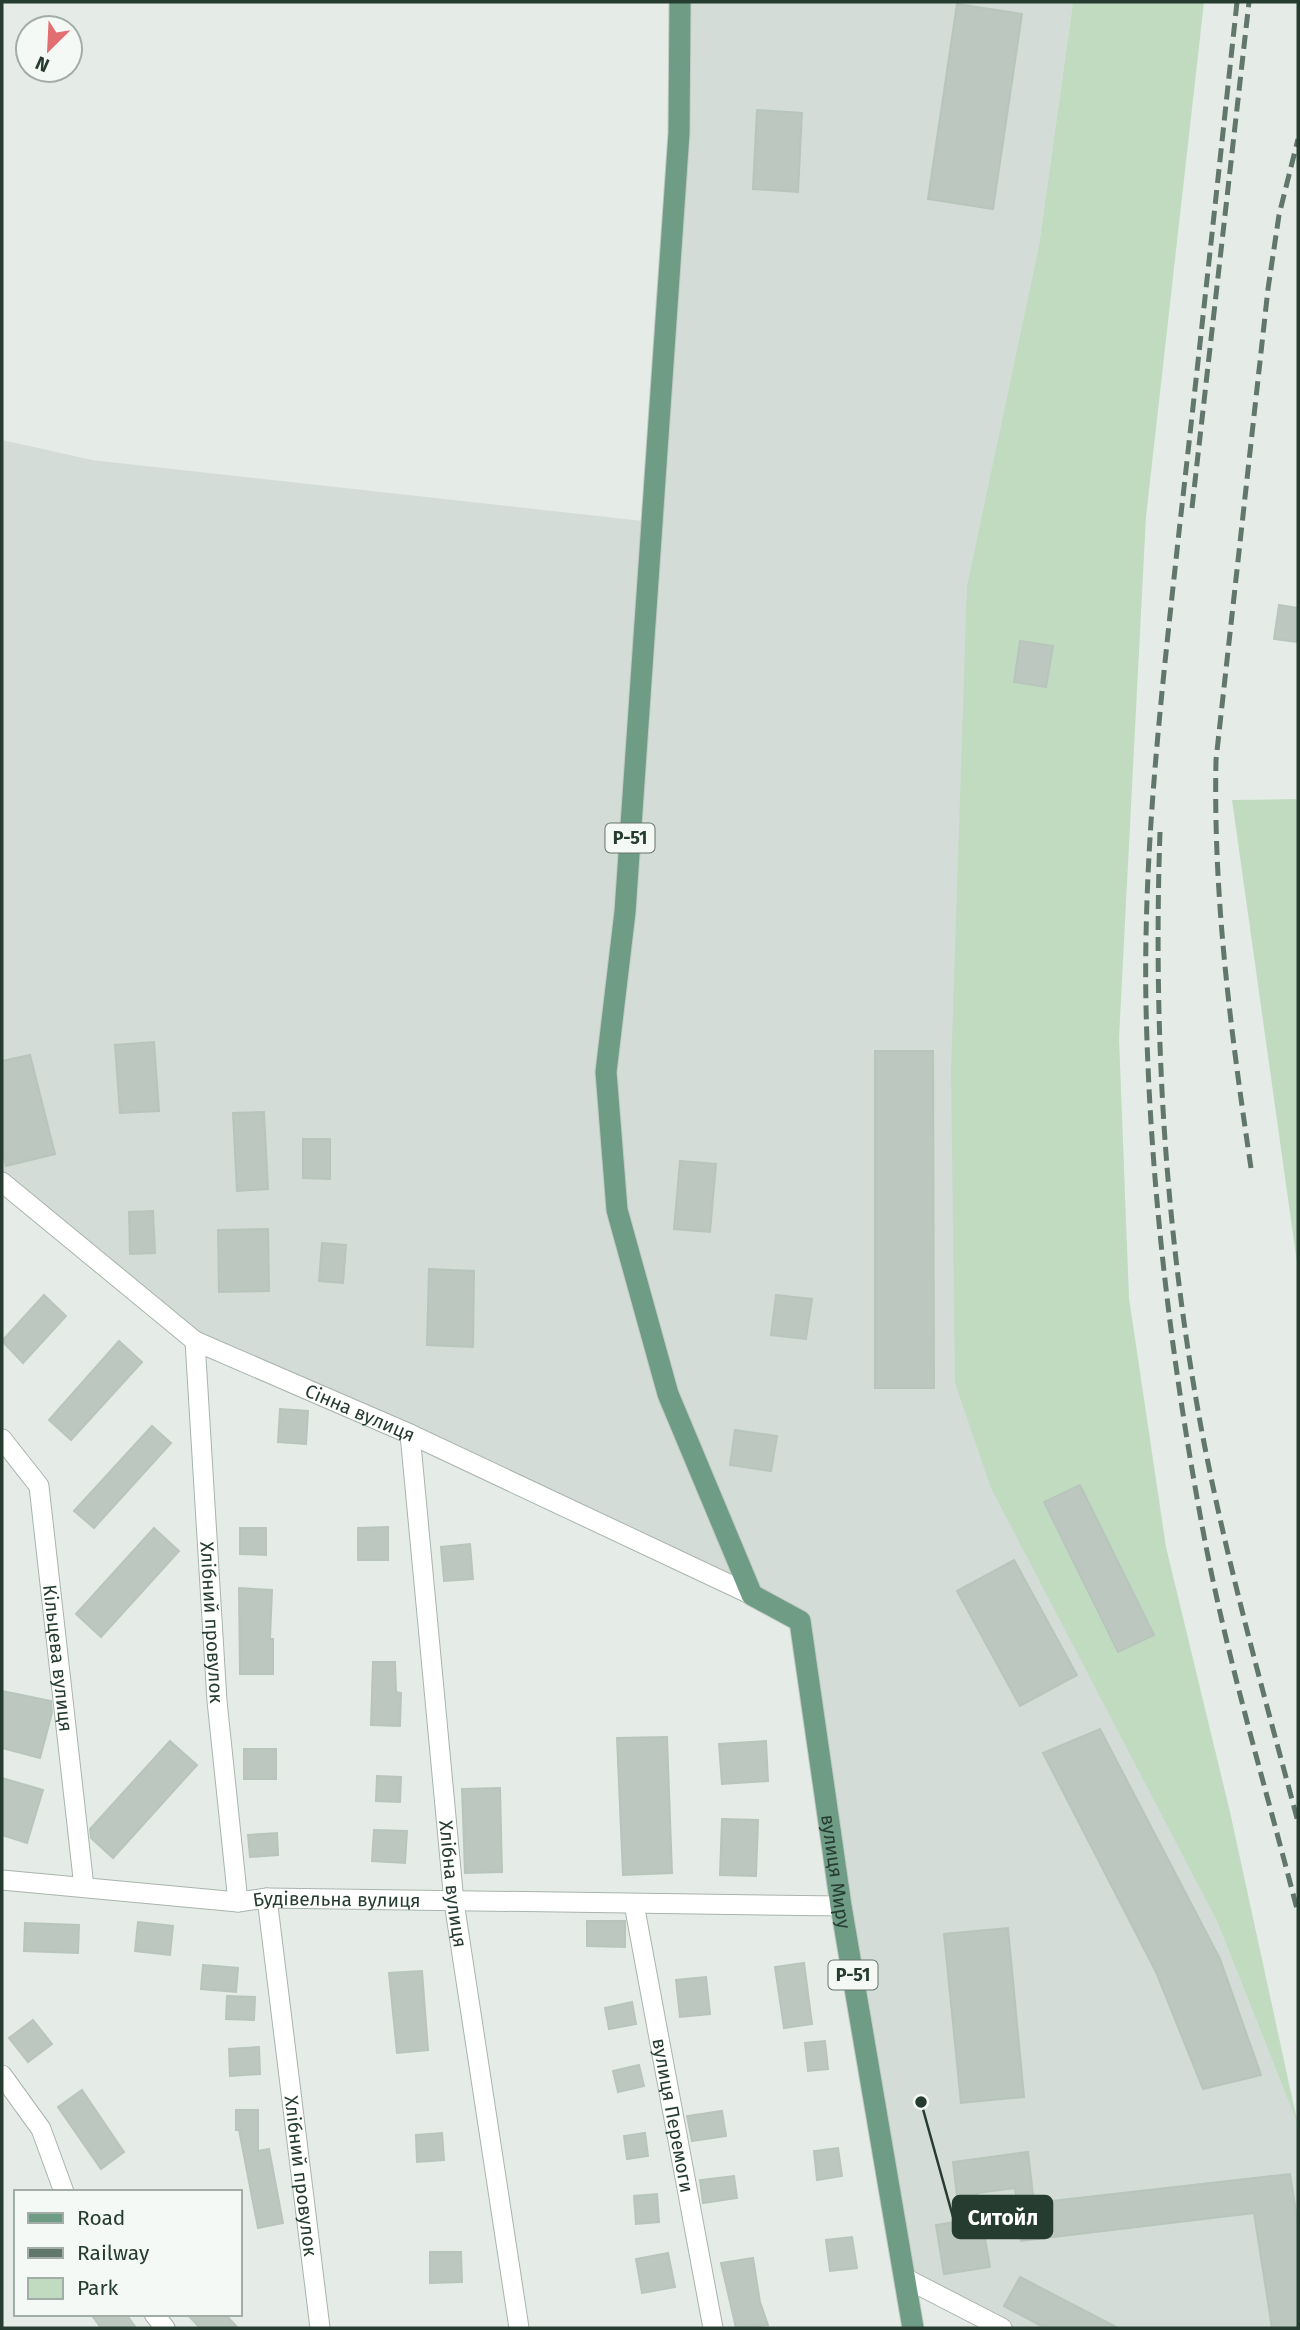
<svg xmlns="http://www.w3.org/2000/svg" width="1300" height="2330" font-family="'Fira Sans',sans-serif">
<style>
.built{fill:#d3dcd6}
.green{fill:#c1dbc1}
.building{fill:#bbc7bf;stroke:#b8c5bc;stroke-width:2}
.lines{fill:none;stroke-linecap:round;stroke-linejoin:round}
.street-casing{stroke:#a8b4ac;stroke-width:21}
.primary-casing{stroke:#c2c8c5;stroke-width:23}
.street{stroke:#fff;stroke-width:19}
.primary{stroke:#6f9c84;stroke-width:21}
.rail{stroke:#61776b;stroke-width:5;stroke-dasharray:14 7;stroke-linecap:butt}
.labels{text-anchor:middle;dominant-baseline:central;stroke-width:5;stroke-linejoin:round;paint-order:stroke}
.shield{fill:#f5f9f6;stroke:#64756b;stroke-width:2}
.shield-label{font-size:18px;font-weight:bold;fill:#263c30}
.street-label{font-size:19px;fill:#263c30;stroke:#f5f9f6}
.leader{fill:none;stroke:#263c30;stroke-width:2.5}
.callout-dot{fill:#263c30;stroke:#f5f9f6;stroke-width:2.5}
.callout{fill:#263c30;stroke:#263c30;stroke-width:2.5}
.callout-label{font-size:21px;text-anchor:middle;font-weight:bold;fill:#fff}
</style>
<rect width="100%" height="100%" fill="#e5ece7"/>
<path class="built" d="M680,2H1073L1039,245L967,585L1216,1919L1298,2125V2328H1002L905,2278L800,1621L195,1341L2,1182V440L92,460L652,522Z"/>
<path class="green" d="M1073,2H1204L1146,517L1119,1038L1129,1298L1166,1547L1230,1812L1298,2125L1216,1919L991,1488L955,1383L951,1071L967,585L1039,245Z
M1298,799V1270L1232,800Z"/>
<path class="building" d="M957,4L1022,14L993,209L928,199Z
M757,110L802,113L798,192L753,189Z
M1279,605L1298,608V642L1274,639Z
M1020,641L1053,646L1046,687L1014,682Z
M154,1042L159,1111L120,1113L115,1045Z
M875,1051H933L934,1388H875Z
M30,1055L55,1154L6,1166L2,1148V1061Z
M264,1112L268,1189L237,1191L233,1113Z
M303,1139H330V1179L303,1178Z
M680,1161L716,1164L710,1232L674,1229Z
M153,1211L155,1253L130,1254L129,1212Z
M268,1229L269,1291L219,1292L218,1230Z
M322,1243L346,1245L343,1283L319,1281Z
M429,1269L474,1271L473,1347L427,1345Z
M44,1295L66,1316L23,1363L2,1341Z
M776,1295L812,1299L806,1339L771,1335Z
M119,1341L142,1362L71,1440L49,1420Z
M280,1409L308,1411L306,1444L278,1442Z
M152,1426L171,1443L94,1528L74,1511Z
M735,1430L777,1436L771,1471L730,1465Z
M1080,1485L1154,1635L1118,1652L1044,1502Z
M388,1527V1560H358V1528Z
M154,1528L179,1551L101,1637L76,1614Z
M240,1528H266V1555L240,1554Z
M470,1544L473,1579L444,1581L441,1547Z
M1014,1560L1077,1675L1020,1706L957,1591Z
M239,1588L272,1590L270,1639H273V1674H240Z
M373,1662H395L396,1692L401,1693L400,1726L371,1725Z
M2,1691L51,1701L52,1713L40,1758L2,1748Z
M1100,1729L1220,1959L1261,2075L1203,2089L1156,1972L1043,1753Z
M667,1737L672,1873L623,1875L617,1738Z
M170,1741L197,1765L113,1858L91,1838L90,1829Z
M766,1741L768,1781L722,1784L719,1744Z
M244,1749H276V1779H244Z
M377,1776L401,1777L400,1802L376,1801Z
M2,1778L43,1790L27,1843L2,1835Z
M500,1788L502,1872L465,1873L462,1789Z
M722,1819L758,1820L756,1876L720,1875Z
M374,1830L407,1831L405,1863L372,1861Z
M277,1833L278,1855L250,1857L248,1835Z
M587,1921H625V1947L587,1946Z
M138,1922L173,1926L170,1955L135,1951Z
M25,1923L79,1925L78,1953L24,1951Z
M1008,1928L1024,2097L961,2103L944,1934Z
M804,1963L812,2024L784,2028L775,1967Z
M203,1965L238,1968L236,1992L201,1989Z
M422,1971L428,2050L397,2053L389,1973Z
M706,1977L710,2014L680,2017L676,1980Z
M227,1996L255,1997L254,2020L226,2019Z
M632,2002L636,2024L609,2029L605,2008Z
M33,2020L52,2044L28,2062L9,2038Z
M825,2041L828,2069L808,2071L805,2043Z
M259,2047L260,2074L230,2076L229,2049Z
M639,2065L644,2086L618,2092L613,2071Z
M82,2090L124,2152L101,2169L58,2107Z
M236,2110H258V2151L269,2149L283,2223L258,2228L239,2130H236Z
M722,2111L726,2136L692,2141L687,2116Z
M442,2133L444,2160L417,2162L416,2135Z
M645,2133L648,2156L627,2159L624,2136Z
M838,2148L842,2176L817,2180L814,2151Z
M1028,2152L1034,2203L1290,2174L1298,2224V2328H1272L1254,2213L1021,2241L1015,2188L977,2193L990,2267L944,2274L936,2225L960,2221L953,2162Z
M734,2176L737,2198L703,2203L700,2180Z
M657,2194L659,2222L636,2224L634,2196Z
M852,2237L857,2268L830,2271L826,2240Z
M430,2252H461L462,2282L430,2283Z
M668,2253L675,2287L642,2293L636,2259Z
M753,2258L760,2302L768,2325L736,2328L721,2263Z
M1020,2277L1118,2328H1045L1004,2306Z
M91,2314H126L136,2328H101Z
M187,2314H225L238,2328H200Z"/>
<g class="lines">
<g class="street-casing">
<g id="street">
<path id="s1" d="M2,1182L195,1341L410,1434L752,1595"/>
<path id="s2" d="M195,1341L217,1701L238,1902"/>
<path id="s3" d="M410,1434L454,1902L519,2328"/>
<path id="s4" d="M2,1439L39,1486L84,1887"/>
<path id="s5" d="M2,1880L238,1902L267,1898L841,1906"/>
<path id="s6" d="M267,1898L320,2328"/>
<path id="s7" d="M634,1904L713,2328"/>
<path d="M2,2075L41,2129L64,2192"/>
<path d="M905,2278L1002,2328"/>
<path d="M154,2314L165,2328"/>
</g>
</g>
<g class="primary-casing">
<g id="primary">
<path id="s8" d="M680,2L679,133L625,912L606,1072L617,1210L668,1394L752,1595L800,1621L841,1906L913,2328"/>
</g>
</g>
<use href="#street" class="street"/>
<use href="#primary" class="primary"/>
<path class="rail" d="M1237,2C1218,179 1199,355 1179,532C1162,690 1143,847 1146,1006C1150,1184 1171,1361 1204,1536C1228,1663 1266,1788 1298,1913
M1192,508L1249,2
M1160,832C1153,1030 1165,1232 1201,1427C1226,1560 1263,1691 1298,1822
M1251,1168C1231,1033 1213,897 1216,760L1268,289L1279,215L1298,139"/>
</g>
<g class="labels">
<g class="shield">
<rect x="605.5" y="823.5" width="49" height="29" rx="5"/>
<rect x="828.5" y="1960.5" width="49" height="29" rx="5"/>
</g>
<g class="shield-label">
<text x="630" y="838">Р-51</text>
<text x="853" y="1975">Р-51</text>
</g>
<g class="street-label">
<text stroke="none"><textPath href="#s1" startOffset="430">Сінна вулиця</textPath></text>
<text stroke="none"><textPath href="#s2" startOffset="282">Хлібний провулок</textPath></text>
<text stroke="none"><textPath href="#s4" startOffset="233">Кільцева вулиця</textPath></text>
<text stroke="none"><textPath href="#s8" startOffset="1928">вулиця Миру</textPath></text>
<text stroke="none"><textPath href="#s3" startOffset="452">Хлібна вулиця</textPath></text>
<text stroke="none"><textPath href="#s5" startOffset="336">Будівельна вулиця</textPath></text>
<text stroke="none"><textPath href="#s7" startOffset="215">вулиця Перемоги</textPath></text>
<text stroke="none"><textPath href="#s6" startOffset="280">Хлібний провулок</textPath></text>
</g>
</g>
<path class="leader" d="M921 2102L953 2217"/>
<circle class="callout-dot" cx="921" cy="2102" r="7"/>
<rect class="callout" x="953" y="2196" width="99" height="42" rx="7"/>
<g class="callout-label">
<text x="1003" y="2225">Ситойл</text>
</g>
<rect width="1300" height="2330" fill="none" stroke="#263c30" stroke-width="7"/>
<rect x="14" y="2190" width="228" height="126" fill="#f5f9f6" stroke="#a2ada7" stroke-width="2"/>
<rect x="28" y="2213" width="35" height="10" fill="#6f9c84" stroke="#a2ada7" stroke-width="2"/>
<text x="77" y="2225" font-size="21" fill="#263c30">Road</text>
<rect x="28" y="2248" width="35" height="10" fill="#61776b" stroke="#a2ada7" stroke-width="2"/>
<text x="77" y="2260" font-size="21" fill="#263c30">Railway</text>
<rect x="28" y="2278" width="35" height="21" fill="#c1dbc1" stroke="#a2ada7" stroke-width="2"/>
<text x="77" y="2295" font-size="21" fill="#263c30">Park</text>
<g transform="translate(49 49) rotate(204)"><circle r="33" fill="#f5f9f6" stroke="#a2ada7" stroke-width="2"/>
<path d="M0-5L12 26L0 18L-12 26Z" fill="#e16e71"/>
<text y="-10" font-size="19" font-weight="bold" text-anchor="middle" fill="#263c30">N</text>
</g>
</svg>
